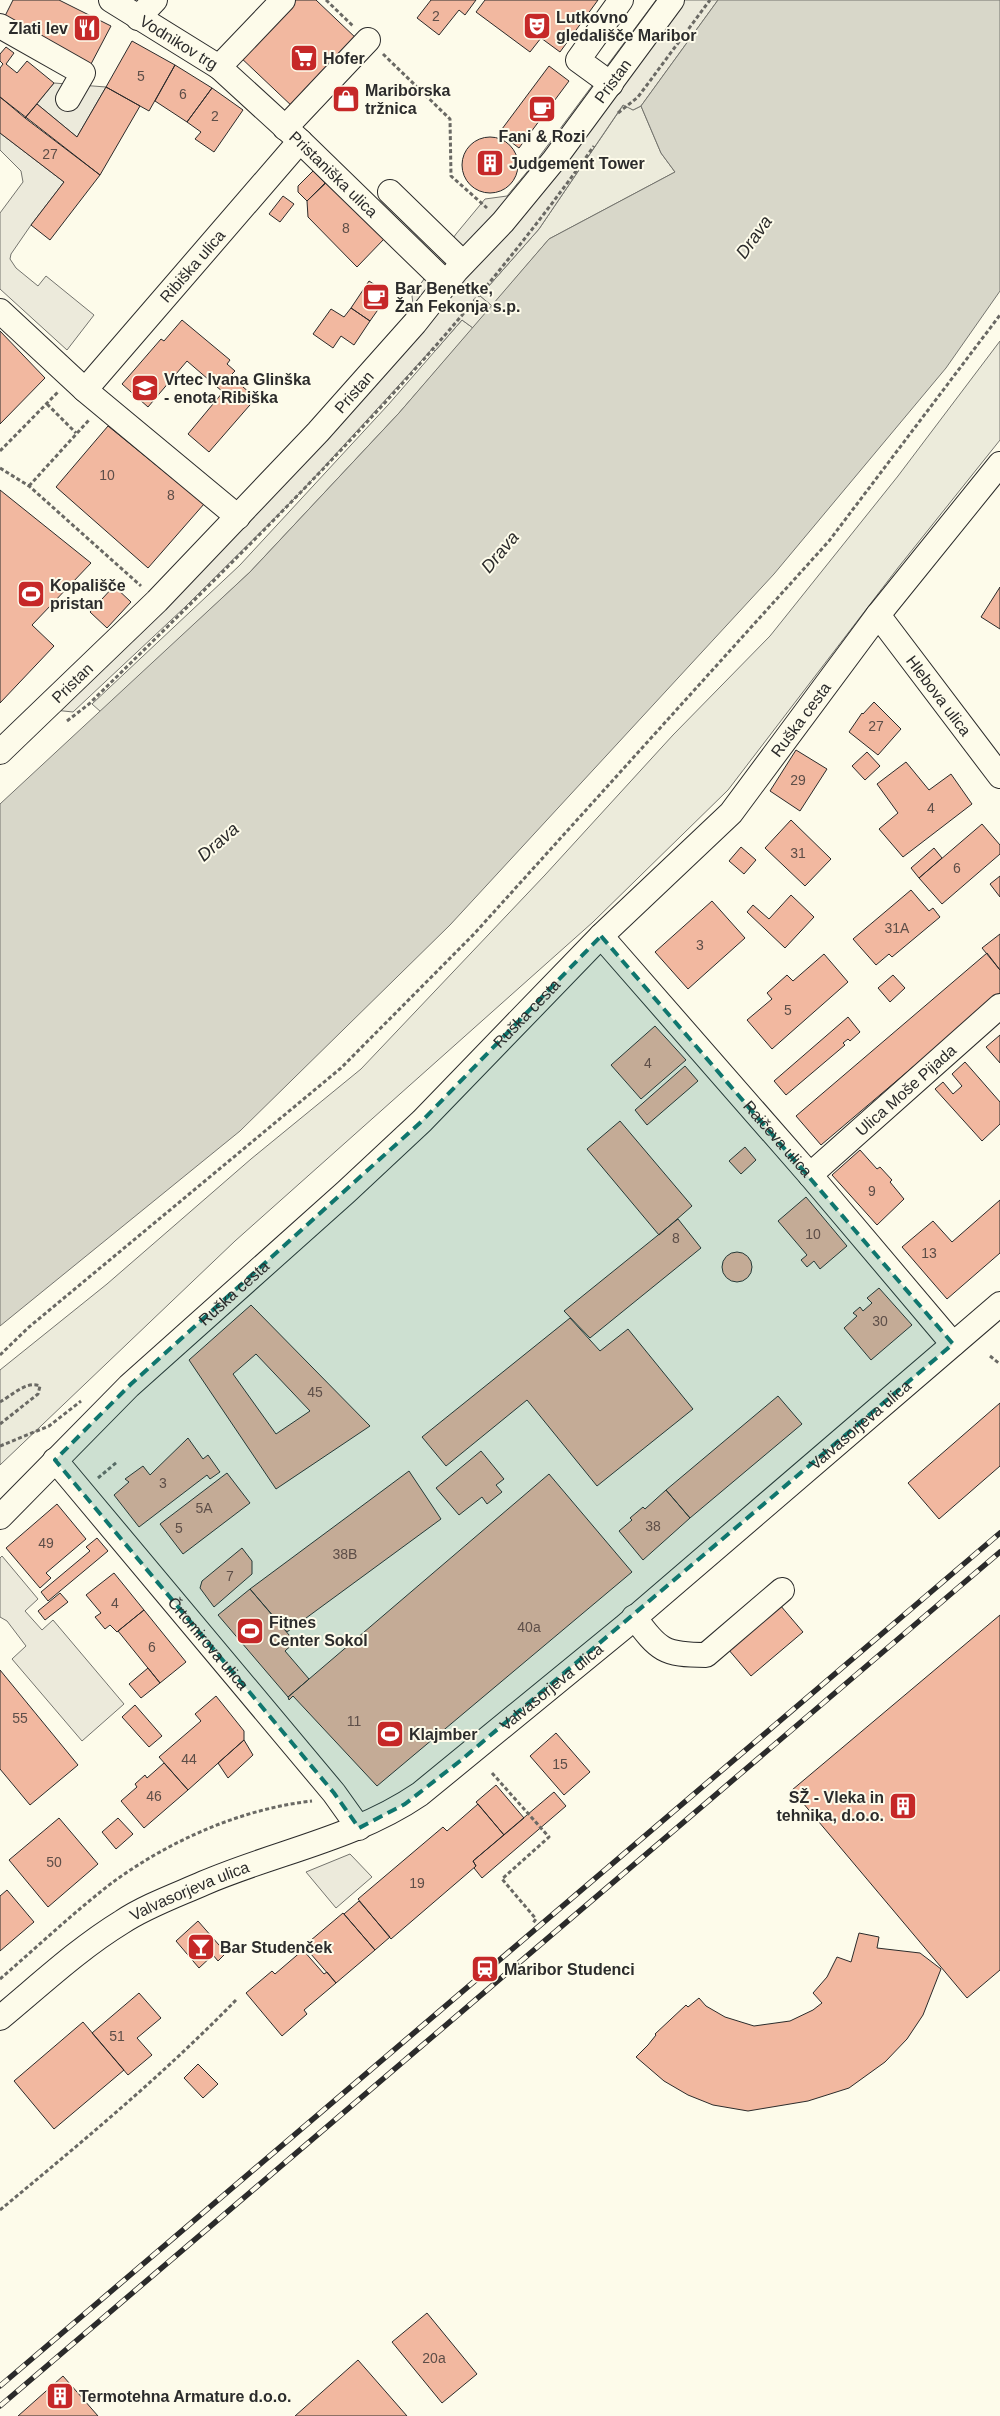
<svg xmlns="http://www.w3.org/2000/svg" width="1000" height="2416" font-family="Arial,sans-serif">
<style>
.green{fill:#ecebdb;stroke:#74746e}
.parking{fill:#eceadb;stroke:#74746e}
.water{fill:#d8d7c9;stroke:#74746e}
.building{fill:#f2b8a0;stroke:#2b2b2b;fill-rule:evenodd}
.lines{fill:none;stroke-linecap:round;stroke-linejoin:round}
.minor-casing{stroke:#2b2b2b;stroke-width:26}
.path{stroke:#6a6964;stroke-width:3;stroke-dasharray:4 2.5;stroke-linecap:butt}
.minor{stroke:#fdfbea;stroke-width:24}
.rail-casing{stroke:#2b2b2b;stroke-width:5.5}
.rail{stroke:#fdfbea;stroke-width:4;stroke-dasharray:11;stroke-linecap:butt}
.marked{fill:#0f766e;fill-opacity:0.2;stroke:#0f766e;stroke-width:4;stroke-dasharray:10 6;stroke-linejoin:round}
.labels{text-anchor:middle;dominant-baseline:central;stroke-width:4;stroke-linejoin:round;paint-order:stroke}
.number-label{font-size:14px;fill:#5d4e48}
.poi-label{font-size:16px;font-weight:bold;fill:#2b2b2b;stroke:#fdfbea;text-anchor:start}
.street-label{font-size:16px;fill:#2b2b2b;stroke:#fdfbea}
.water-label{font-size:18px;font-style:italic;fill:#2b2b2b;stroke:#fdfbea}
</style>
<rect width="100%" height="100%" fill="#fdfbea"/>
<path class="green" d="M624,104L633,110L641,106L661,153L675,172L549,239L492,306L480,296L539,229Z
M462,320L473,328L399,413L250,572L101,712L92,704L240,565L388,405Z
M1000,341V440L897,569L728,790L593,922L235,1241L0,1465V1370L107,1284L251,1159L361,1069L545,875L673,735L770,636L898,476Z"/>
<path class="parking" d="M656,0H718L641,106L633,110L623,105L539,229L480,296L492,306L473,328L462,320L435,351L432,349L301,492L185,607L73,712L54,710L417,336L412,296L456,234L485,199L507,196L536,161Z
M54,83L106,87L77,137L37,104Z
M0,133L64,182L31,225L11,254L10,259L16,268L38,286L46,276L94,315L67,350L0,289V213L23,182L21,171L0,150Z
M2,1556L38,1599L25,1611L42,1630L53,1620L124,1704L82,1741L12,1659L26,1646L7,1621L0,1617V1558Z
M350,1854L372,1877L336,1908L306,1872Z"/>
<path class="water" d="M718,0H1000V291L946,368L774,574L450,925L240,1131L0,1326V804L250,572L399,413L549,239L675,172L661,153L641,106Z"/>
<path class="building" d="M13,0H59L111,26L91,64L3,20Z
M290,0H316L358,40L294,108L238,55Z
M431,0H476L465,15L459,10L439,35L417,18Z
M485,0H598L560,52L541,38L530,52L476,12Z
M132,41L175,65L149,111L106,87Z
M6,47L14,53L6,64L17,73L27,61L54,83L25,118L0,97V68L3,64L0,61V54Z
M175,65L212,88L187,122L155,101Z
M549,66L569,81L519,148L499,133Z
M106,87L140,106L100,175L25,118L37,104L77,137Z
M212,88L243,110L214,152L195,139L201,132L187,122Z
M0,97L100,175L50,240L31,225L64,182L0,133Z
M462 165a28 28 0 1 1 56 0a28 28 0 1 1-56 0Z
M313,171L325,183L307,201L298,192V186Z
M328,181L385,238L357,267L308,217L307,201Z
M283,196L294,204L280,222L269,214Z
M369,281L389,294L370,321L351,308Z
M351,308L370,321L354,345L341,336L333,348L313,334L331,309L344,317Z
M182,320L230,360L227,364L235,371L230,376L256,398L209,452L188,434L223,392L187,361L148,407L122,384L161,339L164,341Z
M0,331L45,378L0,424Z
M108,426L204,504L148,568L56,487Z
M0,490L91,563L32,625L54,646L0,703Z
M114,586L131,602L107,628L90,612Z
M1000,587V629L981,617Z
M874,702L901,729L878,755L849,732L862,713L863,714Z
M796,750L827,769L800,811L770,791Z
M867,752L880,766L865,780L852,766Z
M906,762L929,790L951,774L972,804L903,857L879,829L898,813L877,784Z
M791,820L831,859L805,886L765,848Z
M982,824L1000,845V854L942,904L919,878Z
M741,847L756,860L744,874L729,861Z
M934,848L942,858L919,878L911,868Z
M1000,876V897L990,884Z
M911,890L929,911L933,908L940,917L892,957L889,954L876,965L853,939Z
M791,895L814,917L785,948L747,912L753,905L769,919Z
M712,901L745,938L688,989L655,952Z
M1000,934V970L982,948Z
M987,953L1000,970V993L821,1145L796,1116Z
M824,954L848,982L772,1049L747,1020L772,999L767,993L787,975L793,981Z
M893,975L905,988L890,1002L878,988Z
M848,1017L860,1032L850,1041L848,1039L843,1043L845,1045L786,1095L774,1081Z
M655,1026L686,1060L641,1099L611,1065Z
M1000,1035V1063L986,1047Z
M965,1062L1000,1102V1124L982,1141L935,1089L943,1082L953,1094L962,1086L952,1074Z
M685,1066L698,1081L647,1125L635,1110Z
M620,1121L692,1206L659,1235L587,1149Z
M745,1147L756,1160L741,1174L729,1161Z
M860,1150L877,1169L880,1167L892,1180L890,1182L904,1199L877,1225L832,1175Z
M806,1197L847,1246L820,1269L814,1261L807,1267L801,1260L807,1255L778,1221Z
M1000,1200V1253L947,1299L902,1247L933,1221L952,1242Z
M678,1219L701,1248L590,1338L564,1311Z
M722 1267a15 15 0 1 1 30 0a15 15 0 1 1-30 0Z
M879,1288L912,1325L871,1360L844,1328L857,1316L853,1313L860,1307L863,1311L872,1303L867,1298Z
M251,1305L370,1426L276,1489L189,1360ZM256,1354L310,1411L276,1434L233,1374Z
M570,1318L600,1351L628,1329L693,1409L597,1486L527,1400L446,1466L422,1437Z
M778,1396L802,1424L690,1518L666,1490Z
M1000,1403V1466L939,1519L908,1483Z
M188,1438L203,1459L208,1455L220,1472L210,1479L207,1475L139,1527L114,1495L129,1482L125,1479L143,1466L150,1475Z
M481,1451L504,1479L496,1485L502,1492L487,1504L482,1497L459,1515L436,1488Z
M409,1471L441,1519L287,1632L250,1589Z
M227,1473L250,1503L183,1554L160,1524Z
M549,1474L632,1572L377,1786L293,1696L289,1700L288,1697Z
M666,1490L690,1518L643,1560L619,1531L632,1520L630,1518L643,1507L645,1509Z
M57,1504L86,1539L46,1573L51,1578L40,1588L6,1548Z
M97,1538L108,1551L48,1601L41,1592L90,1551L86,1547Z
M242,1548L252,1561V1574L214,1607L200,1588L202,1581Z
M114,1573L144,1610L117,1632L110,1625L105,1629L95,1617L101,1613L86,1595Z
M250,1589L295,1642L285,1651L309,1679L288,1697L218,1615Z
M60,1593L68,1602L45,1620L38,1611Z
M780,1605L803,1632L751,1676L728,1649Z
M144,1610L186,1662L160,1683L118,1631Z
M1000,1615V1970L967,1998L792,1790Z
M148,1668L160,1683L141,1698L129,1684Z
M0,1670L78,1765L30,1805L0,1769Z
M216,1696L244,1731V1740L188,1790L159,1757L201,1721L195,1714Z
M135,1705L162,1736L149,1747L122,1717Z
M556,1733L590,1772L564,1795L530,1756Z
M244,1740L253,1755L228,1778L218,1763Z
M164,1763L188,1790L144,1828L121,1801L137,1787L135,1784L145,1775L147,1778Z
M496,1785L524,1818L504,1835L476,1802Z
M554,1792L566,1806L482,1878L474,1868L476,1866L473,1861Z
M478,1804L504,1835L473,1861L476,1866L391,1939L358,1899L443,1827L447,1831Z
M59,1818L98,1864L48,1907L9,1860Z
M118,1818L133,1834L116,1849L102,1832Z
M7,1890L34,1922L0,1951V1896Z
M359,1901L390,1937L375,1950L344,1914Z
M343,1913L375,1950L336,1983L304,1946Z
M198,1921L226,1953L218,1961L213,1955L199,1968L176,1941Z
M859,1933L879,1937L877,1948L920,1953L941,1969L923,2015L907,2039L885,2062L849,2088L808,2101L748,2111L713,2105L688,2095L664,2081L636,2057L648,2045L656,2035L655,2034L686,2005L688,2007L699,1998L706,2006L725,2017L754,2026L790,2021L813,2010L822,2003L813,1993L827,1977L837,1957L851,1962Z
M303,1950L324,1974L327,1972L336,1983L304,2010L307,2014L282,2036L246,1993L272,1971L275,1974Z
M139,1993L161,2018L137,2038L152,2055L128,2075L92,2033Z
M83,2022L124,2070L54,2129L14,2081Z
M198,2064L218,2084L203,2098L184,2078Z
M427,2313L477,2374L442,2403L392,2342Z
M358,2360L407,2416H295Z
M63,2376L98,2416H18Z"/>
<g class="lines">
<g class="minor-casing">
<g id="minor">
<path id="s1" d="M111,0L219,67L300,141L446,283"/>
<path d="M138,18L155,0"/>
<path d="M0,26L83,73L68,99"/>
<path d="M219,67L283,0"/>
<path d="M611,84L578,60L621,0"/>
<path d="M285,128L368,40"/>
<path d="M390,192L463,263"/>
<path d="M0,311L85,390L238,517"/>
<path id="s2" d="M85,390L300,141"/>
<path id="s3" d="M878,615L1000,776"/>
<path id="s4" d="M0,752L157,601L318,432L415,323L456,271L503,222L554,160L672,0"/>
<path id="s5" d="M601,936L810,1175L953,1344"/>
<path id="s6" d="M810,1175L1000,1006"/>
<path id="s7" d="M55,1460L334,1793L359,1828"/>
<path id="s8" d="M0,1517L129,1386L346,1192L422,1121L601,936L731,813L878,615L1000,464"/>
<path d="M634,1617C659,1650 663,1655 706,1655L782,1590"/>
<path id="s9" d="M0,2018C40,1985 78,1949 122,1922C146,1906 177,1895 204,1883C276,1852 354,1839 420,1794L624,1627L1000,1304"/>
</g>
</g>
<path class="path" d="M326,0L353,26
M383,54L450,119L451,176L487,208
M618,113L638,97L710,0
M47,404L76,433
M0,451L58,392
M0,468L29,486L141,586
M29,486L89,420
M67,721L89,704C267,529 449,351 594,146
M0,1355L29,1327L341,1068L474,934L829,541L1000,315
M990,1356L1000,1364
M0,1402C11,1396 27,1380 40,1386L38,1394L0,1424
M0,1446L49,1426L81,1401
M98,1478L117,1462
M492,1773L549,1837L502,1879L536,1919L533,1923
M0,1979C37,1947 74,1912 113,1882C171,1840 241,1809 312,1801
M0,2210C82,2142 163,2075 237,1999"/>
<use href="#minor" class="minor"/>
<g class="rail-casing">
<path id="rail" d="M0,2386L1000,1533
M0,2406L1000,1552"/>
</g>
<use href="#rail" class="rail"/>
</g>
<path class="marked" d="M601,936L953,1344L460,1761L405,1804L359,1828L334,1793L55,1460L131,1384L422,1121Z"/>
<defs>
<g id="theatre-square" transform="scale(1.4375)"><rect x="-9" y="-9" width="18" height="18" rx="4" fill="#c62828" stroke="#fdfbea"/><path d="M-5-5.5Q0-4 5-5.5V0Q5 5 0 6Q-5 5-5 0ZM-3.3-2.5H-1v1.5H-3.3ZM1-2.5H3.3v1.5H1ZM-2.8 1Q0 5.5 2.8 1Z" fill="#fff"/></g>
<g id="restaurant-square" transform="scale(1.4375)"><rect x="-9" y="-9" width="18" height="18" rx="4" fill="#c62828" stroke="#fdfbea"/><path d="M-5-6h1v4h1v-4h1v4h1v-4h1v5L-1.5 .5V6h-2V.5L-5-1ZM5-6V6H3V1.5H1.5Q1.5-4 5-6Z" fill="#fff"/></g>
<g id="supermarket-square" transform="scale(1.4375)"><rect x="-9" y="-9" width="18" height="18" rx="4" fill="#c62828" stroke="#fdfbea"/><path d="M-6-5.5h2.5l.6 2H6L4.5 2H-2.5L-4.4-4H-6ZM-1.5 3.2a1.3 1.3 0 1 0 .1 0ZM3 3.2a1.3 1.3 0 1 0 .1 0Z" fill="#fff"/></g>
<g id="shop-square" transform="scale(1.4375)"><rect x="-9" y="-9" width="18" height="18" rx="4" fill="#c62828" stroke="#fdfbea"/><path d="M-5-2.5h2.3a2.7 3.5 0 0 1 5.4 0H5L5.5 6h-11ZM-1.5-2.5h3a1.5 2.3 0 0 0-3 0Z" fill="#fff"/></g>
<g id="cafe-square" transform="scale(1.4375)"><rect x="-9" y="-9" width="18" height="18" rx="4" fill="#c62828" stroke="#fdfbea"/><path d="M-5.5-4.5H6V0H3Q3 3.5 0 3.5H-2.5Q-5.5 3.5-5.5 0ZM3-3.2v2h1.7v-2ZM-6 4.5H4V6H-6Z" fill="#fff"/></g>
<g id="building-square" transform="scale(1.4375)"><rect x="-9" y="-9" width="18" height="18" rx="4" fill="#c62828" stroke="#fdfbea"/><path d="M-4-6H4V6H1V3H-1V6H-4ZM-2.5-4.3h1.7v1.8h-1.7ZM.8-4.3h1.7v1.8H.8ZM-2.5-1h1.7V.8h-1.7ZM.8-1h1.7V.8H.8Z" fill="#fff"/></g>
<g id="school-square" transform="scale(1.4375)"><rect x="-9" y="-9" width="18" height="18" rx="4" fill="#c62828" stroke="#fdfbea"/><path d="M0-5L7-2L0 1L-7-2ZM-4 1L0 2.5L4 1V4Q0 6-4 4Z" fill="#fff"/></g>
<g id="stadium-square" transform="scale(1.4375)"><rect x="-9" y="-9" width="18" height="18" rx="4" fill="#c62828" stroke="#fdfbea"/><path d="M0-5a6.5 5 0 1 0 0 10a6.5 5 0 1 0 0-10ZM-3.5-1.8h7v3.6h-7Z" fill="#fff"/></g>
<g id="bar-square" transform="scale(1.4375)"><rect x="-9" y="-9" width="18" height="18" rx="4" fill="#c62828" stroke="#fdfbea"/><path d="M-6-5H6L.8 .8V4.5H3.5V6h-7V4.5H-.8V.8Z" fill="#fff"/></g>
<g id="station-square" transform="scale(1.4375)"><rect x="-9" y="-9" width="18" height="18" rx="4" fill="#c62828" stroke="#fdfbea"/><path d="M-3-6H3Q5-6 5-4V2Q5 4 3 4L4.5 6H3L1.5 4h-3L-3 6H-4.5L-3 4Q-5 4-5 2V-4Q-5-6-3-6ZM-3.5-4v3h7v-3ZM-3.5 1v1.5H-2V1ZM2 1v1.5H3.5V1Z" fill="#fff"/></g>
</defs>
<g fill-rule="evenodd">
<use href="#theatre-square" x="537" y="26"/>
<use href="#restaurant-square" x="87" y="28"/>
<use href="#supermarket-square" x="304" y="58"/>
<use href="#shop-square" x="346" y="99"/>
<use href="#cafe-square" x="542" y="109"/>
<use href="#building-square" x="490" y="163"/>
<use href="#cafe-square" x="376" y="297"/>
<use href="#school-square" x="145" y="388"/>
<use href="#stadium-square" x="31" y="594"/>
<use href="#stadium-square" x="250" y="1631"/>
<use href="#stadium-square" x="390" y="1734"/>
<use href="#building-square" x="903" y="1806"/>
<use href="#bar-square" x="201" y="1947"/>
<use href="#station-square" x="485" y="1969"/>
<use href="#building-square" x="60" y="2396"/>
</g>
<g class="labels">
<g class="number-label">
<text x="436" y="16">2</text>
<text x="141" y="76">5</text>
<text x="183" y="94">6</text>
<text x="215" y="116">2</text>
<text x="50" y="154">27</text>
<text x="346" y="228">8</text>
<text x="107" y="475">10</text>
<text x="171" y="495">8</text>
<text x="876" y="726">27</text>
<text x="798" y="780">29</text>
<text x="931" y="808">4</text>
<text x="798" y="853">31</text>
<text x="957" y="868">6</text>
<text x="897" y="928">31A</text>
<text x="700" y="945">3</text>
<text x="788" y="1010">5</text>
<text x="648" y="1063">4</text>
<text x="872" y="1191">9</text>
<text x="813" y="1234">10</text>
<text x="676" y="1238">8</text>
<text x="929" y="1253">13</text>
<text x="880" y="1321">30</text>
<text x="315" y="1392">45</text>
<text x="163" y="1483">3</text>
<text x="204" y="1508">5A</text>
<text x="653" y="1526">38</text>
<text x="179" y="1528">5</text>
<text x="46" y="1543">49</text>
<text x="345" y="1554">38B</text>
<text x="230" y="1576">7</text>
<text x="115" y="1603">4</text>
<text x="529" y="1627">40a</text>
<text x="152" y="1647">6</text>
<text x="20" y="1718">55</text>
<text x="354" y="1721">11</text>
<text x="189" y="1759">44</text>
<text x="560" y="1764">15</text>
<text x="154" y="1796">46</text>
<text x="54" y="1862">50</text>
<text x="417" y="1883">19</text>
<text x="117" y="2036">51</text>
<text x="434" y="2358">20a</text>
</g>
<g class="poi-label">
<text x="556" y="17">Lutkovno<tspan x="556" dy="18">gledališče Maribor</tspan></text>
<text x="68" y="28" text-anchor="end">Zlati lev</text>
<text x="323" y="58">Hofer</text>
<text x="365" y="90">Mariborska<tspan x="365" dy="18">tržnica</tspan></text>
<text x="542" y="136" text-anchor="middle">Fani &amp; Rozi</text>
<text x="509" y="163">Judgement Tower</text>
<text x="395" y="288">Bar Benetke,<tspan x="395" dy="18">Žan Fekonja s.p.</tspan></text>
<text x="164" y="379">Vrtec Ivana Glinška<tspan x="164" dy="18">- enota Ribiška</tspan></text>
<text x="50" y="585">Kopališče<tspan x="50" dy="18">pristan</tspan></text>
<text x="269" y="1622">Fitnes<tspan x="269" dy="18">Center Sokol</tspan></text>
<text x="409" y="1734">Klajmber</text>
<text x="884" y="1797" text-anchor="end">SŽ - Vleka in<tspan x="884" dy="18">tehnika, d.o.o.</tspan></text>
<text x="220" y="1947">Bar Studenček</text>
<text x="504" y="1969">Maribor Studenci</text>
<text x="79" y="2396">Termotehna Armature d.o.o.</text>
</g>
<g class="street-label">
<text stroke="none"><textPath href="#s1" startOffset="80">Vodnikov trg</textPath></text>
<text stroke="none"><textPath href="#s4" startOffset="910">Pristan</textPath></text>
<text stroke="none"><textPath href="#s1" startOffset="284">Pristaniška ulica</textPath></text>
<text stroke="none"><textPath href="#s2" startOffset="164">Ribiška ulica</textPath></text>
<text stroke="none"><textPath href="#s4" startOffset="505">Pristan</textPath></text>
<text stroke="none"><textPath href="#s4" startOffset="100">Pristan</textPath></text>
<text stroke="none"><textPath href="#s3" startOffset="101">Hlebova ulica</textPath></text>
<text stroke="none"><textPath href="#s8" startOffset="1132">Ruška cesta</textPath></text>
<text stroke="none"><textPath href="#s8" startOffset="729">Ruška cesta</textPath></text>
<text stroke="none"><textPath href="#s6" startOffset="128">Ulica Moše Pijada</textPath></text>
<text stroke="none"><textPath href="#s5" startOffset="269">Raičeva ulica</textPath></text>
<text stroke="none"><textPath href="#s8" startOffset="324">Ruška cesta</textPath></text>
<text stroke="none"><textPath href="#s9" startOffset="1055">Valvasorjeva ulica</textPath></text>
<text stroke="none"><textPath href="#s7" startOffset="239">Črtomirova ulica</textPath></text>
<text stroke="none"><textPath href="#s9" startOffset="650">Valvasorjeva ulica</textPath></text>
<text stroke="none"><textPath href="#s9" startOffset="230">Valvasorjeva ulica</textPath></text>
</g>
<g class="water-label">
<text transform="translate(754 237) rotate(-54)">Drava</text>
<text transform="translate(500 552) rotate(-50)">Drava</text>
<text transform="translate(218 842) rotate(-41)">Drava</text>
</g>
</g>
</svg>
